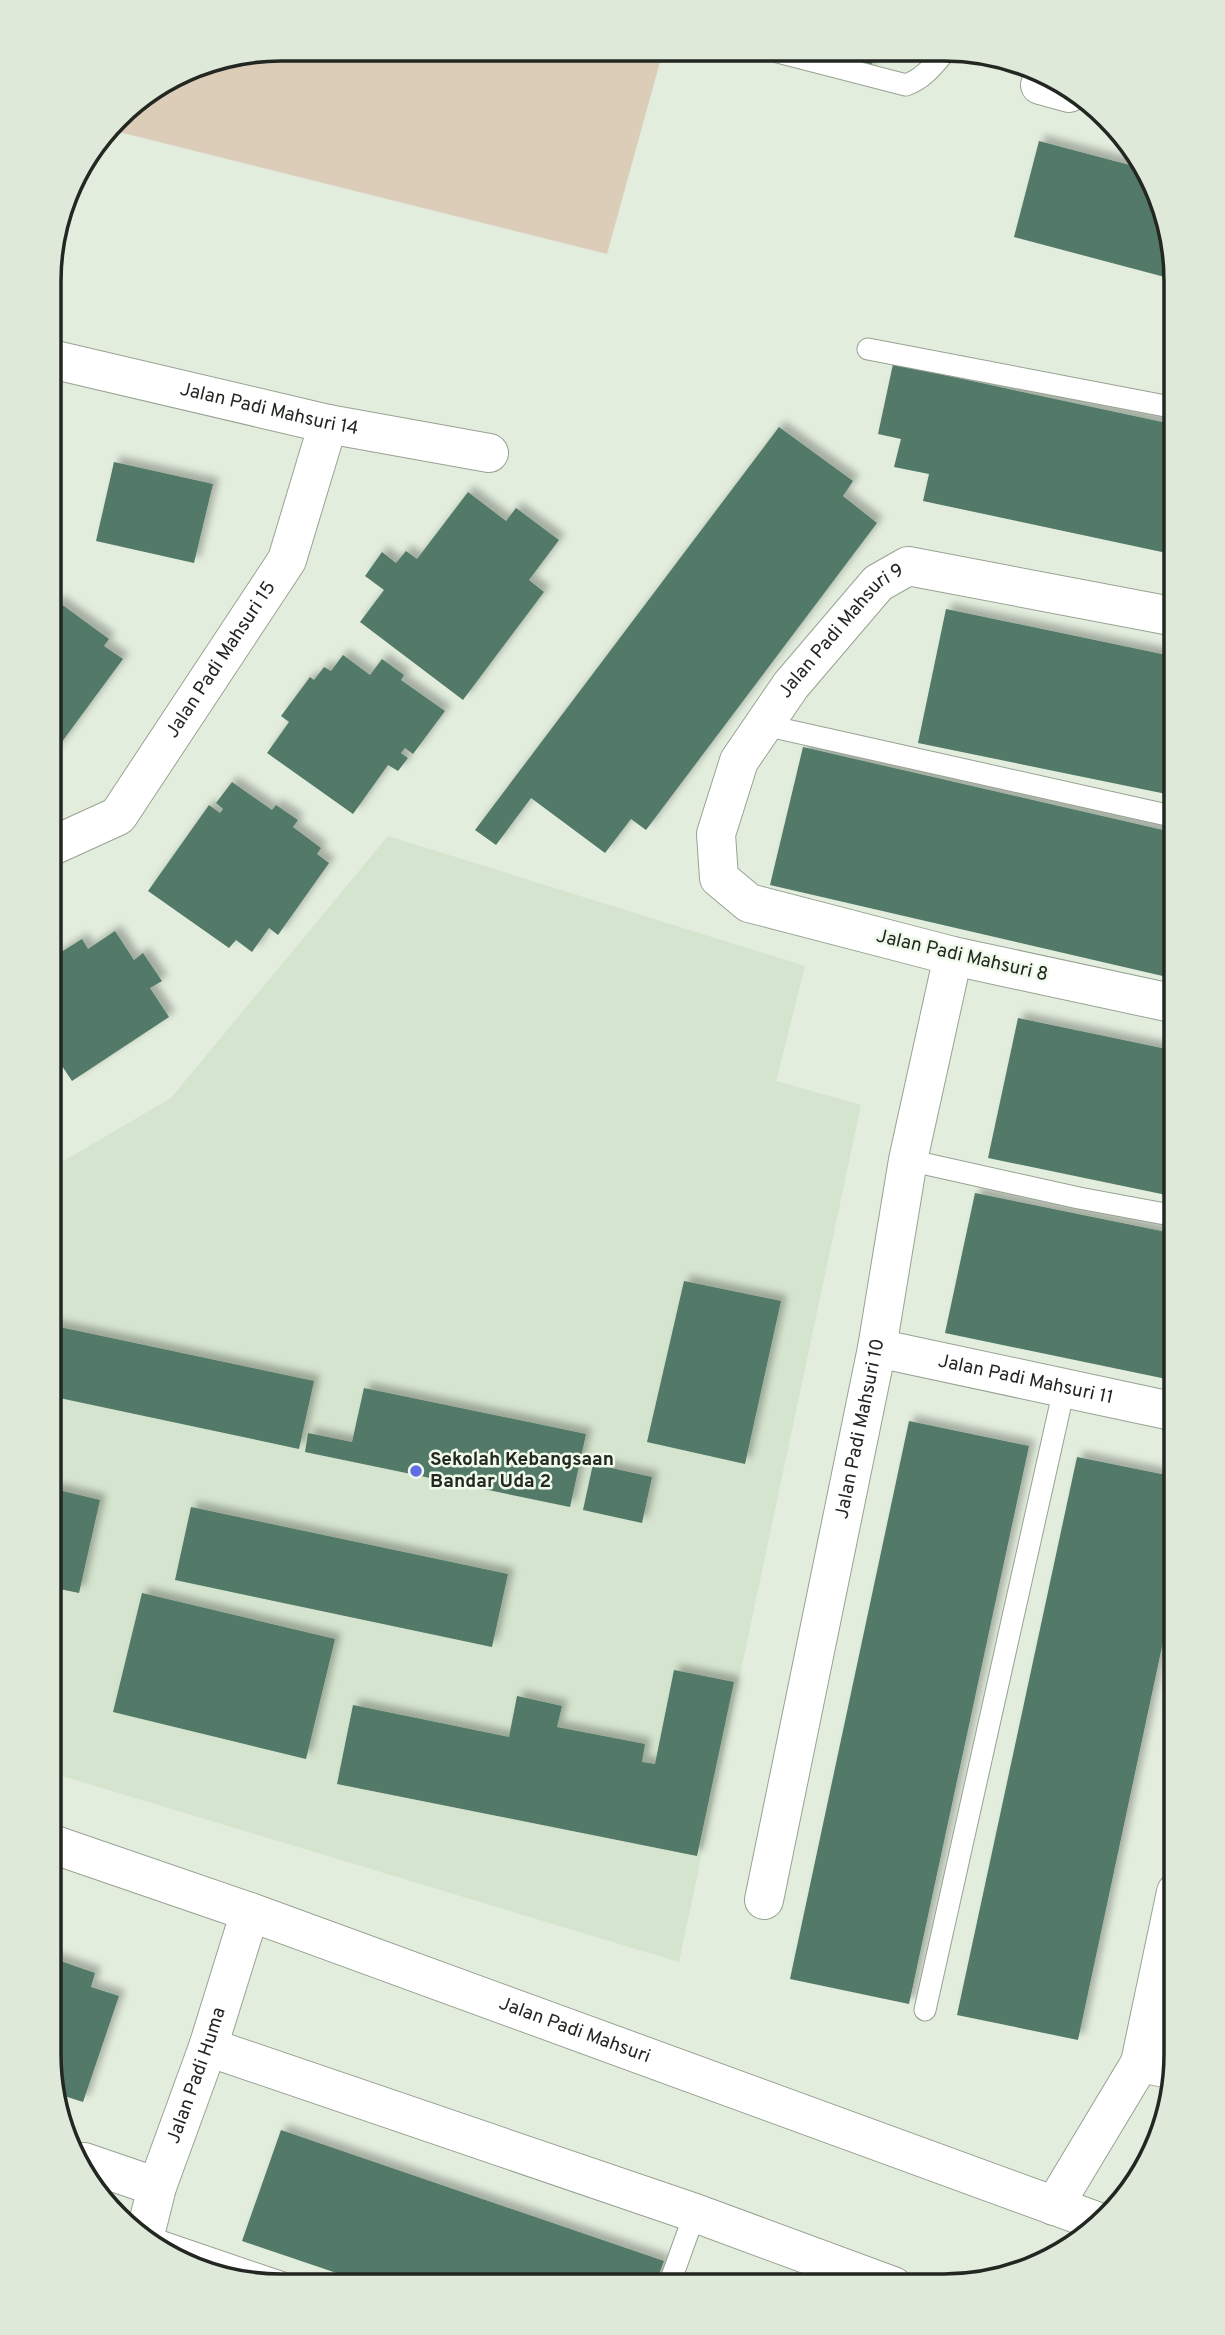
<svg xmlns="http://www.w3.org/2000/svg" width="1225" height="2335" font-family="Overpass,sans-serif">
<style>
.built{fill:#d5e4ce}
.green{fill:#dbcdb8}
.building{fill:#527a67;filter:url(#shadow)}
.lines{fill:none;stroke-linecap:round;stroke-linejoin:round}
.lane-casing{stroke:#98a293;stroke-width:23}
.street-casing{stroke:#98a293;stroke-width:40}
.secondary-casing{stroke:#98a293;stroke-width:40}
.lane{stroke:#fff;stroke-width:21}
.street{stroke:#fff;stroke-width:38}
.secondary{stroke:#fff;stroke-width:38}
.poi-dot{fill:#606ee5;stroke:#effaea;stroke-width:2.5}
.labels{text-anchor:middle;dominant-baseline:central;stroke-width:5;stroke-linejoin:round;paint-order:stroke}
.street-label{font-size:19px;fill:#232721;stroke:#effaea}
.poi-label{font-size:19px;font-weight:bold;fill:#232721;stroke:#effaea;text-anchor:start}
.rim{fill:none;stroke:#232721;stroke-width:3.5}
</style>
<defs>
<filter id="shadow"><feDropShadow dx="6" dy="-6" stdDeviation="3.5" flood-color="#0004"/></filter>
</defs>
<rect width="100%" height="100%" fill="#e2eddd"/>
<path class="built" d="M388,836L805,966L776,1081L861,1105L679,1962L49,1772L50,1169L171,1098Z"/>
<path class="green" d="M282,49L663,51L607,254L111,130L128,107L193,67Z"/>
<path class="building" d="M803,52L875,53L869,72Z
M1039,141L1137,167L1164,207L1176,280L1014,237Z
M893,364L1176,425V555L923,501L929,474L894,467L901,439L878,434Z
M779,427L853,481L843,496L877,523L646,830L631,819L605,853L531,798L496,845L475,830Z
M114,462L213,484L194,563L96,541Z
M468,492L506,521L516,508L559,540L529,580L544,592L463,700L360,622L384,590L365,576L382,552L396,563L406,551L417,559Z
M57,601L109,639L104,646L123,659L50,758L51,610Z
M946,609L1176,657V796L918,743Z
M343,655L370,675L382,659L404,675L401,680L445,711L413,754L405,748L401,753L408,758L398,771L388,765L353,814L267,753L289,722L281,716L310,677L314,680L324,667L331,671Z
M803,747L1176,833V938L1167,977L770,885Z
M232,782L272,810L276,805L298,820L293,827L321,848L317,854L329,863L278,935L269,928L252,952L236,940L229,948L148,891L209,805L220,813L223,809L216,803Z
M115,931L134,960L143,953L162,981L150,988L169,1017L72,1081L50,1048V959L82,939L88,949Z
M1018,1018L1176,1051V1197L988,1158Z
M975,1193L1176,1234V1381L945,1333Z
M684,1281L781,1301L745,1464L647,1442Z
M50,1325L314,1381L299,1449L50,1396Z
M364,1388L586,1434L570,1507L305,1452L308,1433L352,1442Z
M909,1421L1029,1446L909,2004L790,1979Z
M1077,1457L1176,1477V1581L1078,2040L957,2015Z
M593,1464L652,1477L642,1523L583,1510Z
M50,1488L100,1500L79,1593L50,1587Z
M191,1507L508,1574L492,1647L175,1580Z
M142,1593L335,1639L306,1759L113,1712Z
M674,1670L734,1682L697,1856L337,1784L353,1705L509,1737L517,1696L562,1706L557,1727L645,1744L642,1762L655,1764Z
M49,1957L95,1973L91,1987L119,1996L83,2102L55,2093L49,2053Z
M281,2130L664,2261L655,2285L369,2284L242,2241Z"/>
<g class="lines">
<g class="lane-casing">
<path id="lane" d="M778,52L906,85C923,79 932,67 944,53
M868,349L1176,408
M764,725L1176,817
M908,1160L1079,1198L1176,1216
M925,2010L1064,1389
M145,2236L286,2284
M669,2285L695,2213"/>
</g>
<g class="street-casing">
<g id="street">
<path d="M1040,85L1069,93"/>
<path id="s1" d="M51,359L328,424L489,453"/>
<path id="s2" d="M50,847L118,816L287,560L328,424"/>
<path id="s3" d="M1176,1004L953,956L749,903L719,878L716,834L739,761L791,685L878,583L908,566L1176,617"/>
<path id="s4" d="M877,1348L1176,1412"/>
<path id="s5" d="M764,1900L877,1348L908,1160L953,956"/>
<path d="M208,2047L695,2213L893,2286"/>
<path d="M1140,2063L1175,2070"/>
<path d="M84,2162L157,2187"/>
<path d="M1054,2206L1140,2063L1176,1892"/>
<path id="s6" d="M144,2239L157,2187L208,2047L250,1912"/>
</g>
</g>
<g class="secondary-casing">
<g id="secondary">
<path id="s7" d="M49,1843L250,1912L1099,2222"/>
</g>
</g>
<use href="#lane" class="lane"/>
<use href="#street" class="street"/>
<use href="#secondary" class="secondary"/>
</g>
<circle class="poi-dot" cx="416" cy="1471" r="7"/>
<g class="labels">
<g class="street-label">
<text stroke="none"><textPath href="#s1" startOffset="224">Jalan Padi Mahsuri 14</textPath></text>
<text stroke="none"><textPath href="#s3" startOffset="765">Jalan Padi Mahsuri 9</textPath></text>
<text stroke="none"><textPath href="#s2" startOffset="262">Jalan Padi Mahsuri 15</textPath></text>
<text transform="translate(962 956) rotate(13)">Jalan Padi Mahsuri 8</text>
<text stroke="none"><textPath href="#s4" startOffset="152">Jalan Padi Mahsuri 11</textPath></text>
<text stroke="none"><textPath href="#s5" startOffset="481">Jalan Padi Mahsuri 10</textPath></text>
<text stroke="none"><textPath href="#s7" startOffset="558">Jalan Padi Mahsuri</textPath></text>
<text stroke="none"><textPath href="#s6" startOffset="172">Jalan Padi Huma</textPath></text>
</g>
<g class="poi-label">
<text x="430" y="1460">Sekolah Kebangsaan<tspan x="430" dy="22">Bandar Uda 2</tspan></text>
</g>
</g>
<path d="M0 0H1225V2335H0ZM281 61H944A220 220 0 0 1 1164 281V2054A220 220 0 0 1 944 2274H281A220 220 0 0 1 61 2054V281A220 220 0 0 1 281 61Z" fill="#dfe9da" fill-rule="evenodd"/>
<path class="rim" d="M281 61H944A220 220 0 0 1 1164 281V2054A220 220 0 0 1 944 2274H281A220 220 0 0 1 61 2054V281A220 220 0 0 1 281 61Z"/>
</svg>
